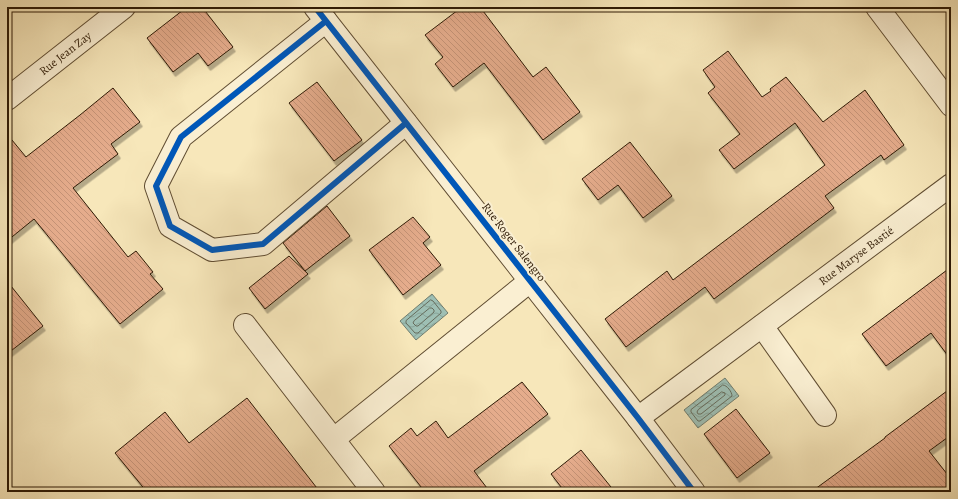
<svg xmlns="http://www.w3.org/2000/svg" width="958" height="499" font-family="Alegreya,serif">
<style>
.water{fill:url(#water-waves);stroke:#717d6e}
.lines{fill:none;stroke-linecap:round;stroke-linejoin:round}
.shore{stroke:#666c5c;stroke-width:1}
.building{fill:url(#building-back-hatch);stroke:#2e1a05;filter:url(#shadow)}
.street-casing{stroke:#604d32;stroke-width:24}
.street{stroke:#faefd2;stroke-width:22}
.cycleway-casing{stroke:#faefd2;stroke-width:8}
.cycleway{stroke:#0057b8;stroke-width:6}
.labels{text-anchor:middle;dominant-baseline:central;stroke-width:4;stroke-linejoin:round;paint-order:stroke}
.street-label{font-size:12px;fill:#2e1a05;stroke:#faefd2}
</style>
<defs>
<pattern id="water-waves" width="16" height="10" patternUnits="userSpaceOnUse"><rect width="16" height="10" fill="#9ebfb4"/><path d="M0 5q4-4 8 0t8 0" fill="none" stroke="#88a499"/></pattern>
<pattern id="building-back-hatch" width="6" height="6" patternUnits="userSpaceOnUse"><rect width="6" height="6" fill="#e5ac8c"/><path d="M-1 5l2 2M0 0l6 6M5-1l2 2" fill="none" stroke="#c59377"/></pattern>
<filter id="shadow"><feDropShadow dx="2.5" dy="4.5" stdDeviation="0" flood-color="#0004"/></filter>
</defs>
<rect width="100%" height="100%" fill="#f7e7ba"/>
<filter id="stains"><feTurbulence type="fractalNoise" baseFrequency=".005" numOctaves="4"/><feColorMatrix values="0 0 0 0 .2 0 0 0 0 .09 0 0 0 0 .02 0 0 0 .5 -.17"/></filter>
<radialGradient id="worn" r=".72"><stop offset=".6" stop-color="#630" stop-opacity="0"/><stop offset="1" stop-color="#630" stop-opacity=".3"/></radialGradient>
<path class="water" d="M432,294L448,313L416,340L400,321Z
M725,378L739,396L698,428L684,410Z"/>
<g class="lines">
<path class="shore" d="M431,300L433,301L441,311V313L418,333H415L406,323V321Z
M430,308H432L434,310V312L418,326H416L413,323L414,321Z
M723,385C727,385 732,392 732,396L700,421H698L691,412V410Z
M722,392L725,393V395L701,414H698L697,412L698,410Z"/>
</g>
<path class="building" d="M187,7H202L233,47L208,66L198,53L173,72L147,38Z
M462,7H480L533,77L546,67L580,112L543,140L484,63L453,87L435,64L443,57L425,35Z
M728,51L762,97L771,91L770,89L786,77L823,122L865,90L904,145L884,160L881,155L825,196L834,208L714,299L705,287L626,347L605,319L667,271L673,280L825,165L795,123L734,169L719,150L740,134L708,93L715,87L703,70Z
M317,82L362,140L334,161L289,103Z
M113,88L140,122L111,144L118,154L73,188L128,257L136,251L153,272L150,274L163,289L120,324L34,219L7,241V134L26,157L80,115Z
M630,142L672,196L643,218L618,185L598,200L582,179Z
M327,206L350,236L305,271L283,243Z
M413,217L430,237L423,243L441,265L403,295L369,250Z
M289,256L308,274L265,309L249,288Z
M951,267V360L931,333L886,366L862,334Z
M7,281L43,326L7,354Z
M522,382L548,414L474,471L490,492H425L389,446L411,428L417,436L436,421L448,438Z
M951,388V435L929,451L951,479V492H811L885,438V437Z
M247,398L320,492H147L115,453L165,412L189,443Z
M736,409L770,453L737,478L704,434Z
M581,450L615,492H565L551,474Z"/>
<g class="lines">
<g class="street-casing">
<g id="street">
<path d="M315,7L638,418L694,492"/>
<path d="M877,7L951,105"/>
<path d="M326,21L181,137L156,186L170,226L212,250L263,244L406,123"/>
<path id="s1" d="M7,99L124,7"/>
<path d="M245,325L374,492"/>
<path d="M762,326L825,415"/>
<path id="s2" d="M638,418L951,185"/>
<path d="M334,439L530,281"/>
</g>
</g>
<use href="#street" class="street"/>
<g class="cycleway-casing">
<path id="cycleway" d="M315,7L638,418L694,492
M326,21L181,137L156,186L170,226L212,250L263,244L406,123"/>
</g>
<use href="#cycleway" class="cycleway"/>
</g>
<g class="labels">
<g class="street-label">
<text stroke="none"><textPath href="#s1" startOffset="74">Rue Jean Zay</textPath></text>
<text transform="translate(514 242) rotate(52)">Rue Roger Salengro</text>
<text stroke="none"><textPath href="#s2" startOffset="272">Rue Maryse Bastié</textPath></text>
</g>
</g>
<rect width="958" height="499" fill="none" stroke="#f7e7ba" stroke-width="24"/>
<rect x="8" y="8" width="942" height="483" fill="none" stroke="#2e1a05" stroke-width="2"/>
<rect x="12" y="12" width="934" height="475" fill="none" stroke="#2e1a05"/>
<rect width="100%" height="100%" filter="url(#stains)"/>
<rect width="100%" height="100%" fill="url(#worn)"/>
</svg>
